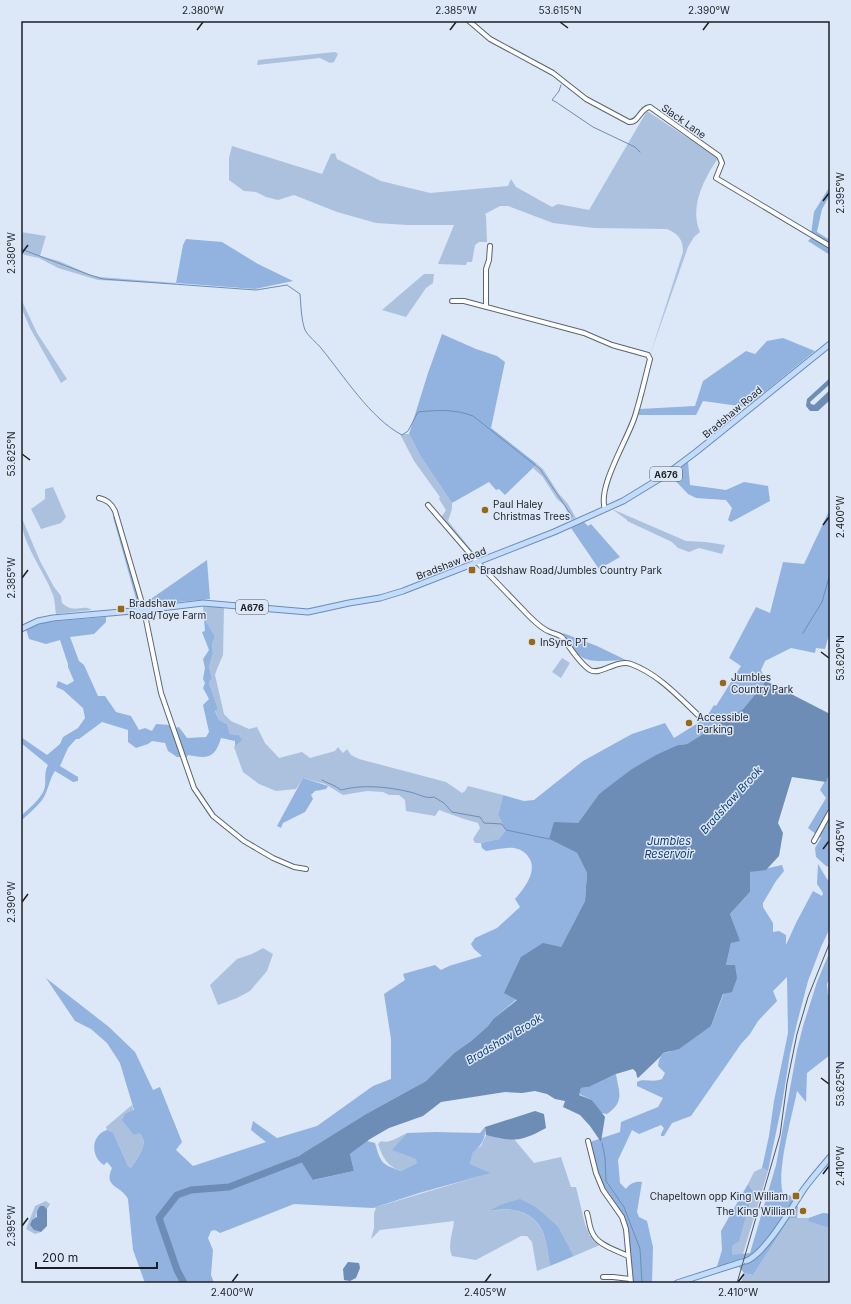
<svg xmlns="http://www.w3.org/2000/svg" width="851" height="1304" font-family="Inter,sans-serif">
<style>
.green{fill:#acc1de}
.forest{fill:#92b3df}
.water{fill:#6d8db7}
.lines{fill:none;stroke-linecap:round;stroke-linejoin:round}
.stream{stroke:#6d8db7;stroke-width:1}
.river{stroke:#6d8db7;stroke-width:7}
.minor-casing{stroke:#5a6471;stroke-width:6}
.major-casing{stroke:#6d8bb1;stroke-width:7}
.minor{stroke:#fff;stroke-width:4}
.major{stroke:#c2dcfd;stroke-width:5}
.rail{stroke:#525861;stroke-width:1}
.ticks{fill:none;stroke:#1c2026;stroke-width:1.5}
.poi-dot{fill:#966817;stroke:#dce7f7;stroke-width:1.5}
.labels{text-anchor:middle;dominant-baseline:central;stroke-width:3;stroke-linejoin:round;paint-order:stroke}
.shield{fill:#dce7f7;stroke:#565c65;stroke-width:1}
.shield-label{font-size:9px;font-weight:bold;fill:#1c2026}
.street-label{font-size:10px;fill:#1c2026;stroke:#dce7f7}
.poi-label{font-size:10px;fill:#1c2026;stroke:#dce7f7;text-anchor:start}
.water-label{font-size:11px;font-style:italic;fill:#113e73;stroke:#dce7f7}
.neatline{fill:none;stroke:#1c2026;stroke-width:1.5}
.ticks-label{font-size:10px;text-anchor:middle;fill:#1c2026}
</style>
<rect width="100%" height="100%" fill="#dce7f7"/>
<path class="green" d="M335,52L338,54L334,62L330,63L320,58L257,65L258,60Z
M647,111L718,158C704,179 689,207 700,232L694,237L688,247L650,355L683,252C683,240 679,234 667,229L594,228L553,223L508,206H500L485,214L486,216L487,242H479L475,245L472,262H467L466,265L438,264L454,225H407L376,223L337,212L294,195L278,200L266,197L256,192L244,191L229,180V158L232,146L322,174L331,154L335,153L337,159L381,181L430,193L508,186L511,179L516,187L552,207L558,204L589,210Z
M21,232L46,236L40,256L59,261L91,275L100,277L176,283L175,284L98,280L58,268L39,258L21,254Z
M424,274H434L433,283L426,288L406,317L382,310Z
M21,299L37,333L67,379L61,383L30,328L21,307Z
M400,434H409L421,457L452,503V509L448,521L473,552L481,558L477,560L441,518L446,510L439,499L440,497L414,461Z
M537,464L543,469L559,494L568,504L576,518L571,520L564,505L557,499L542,476L533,468Z
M53,487L66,517L61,523L41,529L31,509L45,499V489Z
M612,509L686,541L706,542L725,545L722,554L699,548L689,552L678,548L672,542L627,521V520Z
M21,516L40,561L54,587L61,596L62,603C75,615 82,603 92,610L56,614C55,608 55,600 53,595C44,570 21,543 21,516Z
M211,606L224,607L223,655L217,669L215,675L224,714L231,721L249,729L257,727L265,743L279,758L302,752L310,758L335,751L338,747L343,753L347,749L351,755L359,759L446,782L462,793L465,791L468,786L503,795L498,815L506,830L499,839L481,843H475L473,839L480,828L478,823L464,819L439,810L435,816L406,811L405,800L399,795H389L383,792L367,791L343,795L325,784L303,778L296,789L276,791L259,784L243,772L234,747L241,739L239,735L230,734L227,724L219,720L215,710L218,709L209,683L212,678L209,667L213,653L212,644L215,636L204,618L203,607Z
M562,658L570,663L561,678L552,672Z
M263,948L273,954L267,971L250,991L237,998L218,1005L210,985L237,959L252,954Z
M132,1105L139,1133C151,1142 137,1159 131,1168L128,1166L113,1132L107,1130L106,1127Z
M407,1133L393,1150L417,1159V1163L401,1171C387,1166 383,1158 378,1144L381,1141C390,1144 398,1137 407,1133Z
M486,1135L503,1139H514L534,1163L561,1157L571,1187H576L585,1224L590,1236L600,1245L574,1256L558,1226L536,1207L492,1210C499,1211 507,1209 514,1210C545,1218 546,1239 550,1266L537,1271L532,1242L527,1236H521L476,1260L452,1256C447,1245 453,1233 454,1221L380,1230L371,1239L374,1228V1213L376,1208H373L490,1173L470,1164L473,1151L481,1146Z
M762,1168L768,1171L743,1254L732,1256V1246L753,1191L748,1184L754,1172Z
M46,1201L50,1204L47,1209L44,1206L37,1211L34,1230L41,1232L35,1234L26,1229L35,1206Z
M823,1213L830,1214V1283H741L744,1273L753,1275L790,1218H809Z"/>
<path class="forest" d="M830,186V195L822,209L817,232L830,240V255L808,241L813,236L811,234L814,212Z
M186,239L222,242L258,264L293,281L255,289L176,283L183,245Z
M442,334L476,349L497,356L505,362L491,428L537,464L505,495L499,489L496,490L489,482L452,503L421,457L409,434L428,373Z
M783,338L815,351L746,407L703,401L696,415H638L640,409L695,406L703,381L746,351L755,354L767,341Z
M688,462L690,485L726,490L744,482L768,486L770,501L731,522L728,520L732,508L726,500L696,498L688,494L670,475Z
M830,509V631L825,649L816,648L815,653L791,648L765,661L761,670L766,681L743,709L687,744L678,745L599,794L578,823L549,839L577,853L587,873L585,901L561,947L517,999L493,1019L488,1026L471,1041L454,1053L426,1081L366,1114L300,1155L302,1163L314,1180L354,1171L350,1154L367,1141L375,1143C381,1163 381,1164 401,1171L417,1163L416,1159L392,1150L407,1133L435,1132L480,1133L485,1127C486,1138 482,1145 473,1152L470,1164L491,1173L419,1193L373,1208L294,1204L220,1233L215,1230L211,1231L208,1238L213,1250L211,1275L214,1283H145L133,1250L128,1199C121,1185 103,1188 112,1168L107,1162L104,1165C90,1156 91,1135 107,1130L113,1132L128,1166L131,1168C137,1159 151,1142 139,1133L134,1135L122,1120L125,1114L134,1110L120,1063L107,1043L91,1029L75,1021L46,978L109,1027L135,1052L153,1090L160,1087L182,1142L176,1150L193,1166L266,1142L251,1130L253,1121L277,1138L317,1126L373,1086L391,1079V1039L384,994L405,980L403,974L435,965L441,970L449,966L482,956L474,949L471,944L475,938L497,928L520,907L515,899C524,889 540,869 527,855C523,851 520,849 514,848C506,847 495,850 486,851L482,848L481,843L499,839L506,830L498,815L503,795L524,801L534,800L583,761L632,734L665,723L674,738L706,718L714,705L716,706L741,666L729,658L756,607L770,613L783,562L804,564Z
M115,516L141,606H138L113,517Z
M584,522L588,526L591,524L620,557L599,569L571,528Z
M207,560L210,599L145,605V603Z
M106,617V622L94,634L70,637L79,661L84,665L98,696H105L116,712L131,716L139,730L145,728L152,731L156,724L170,725L181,757H177L168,751L165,743L152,741L148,744L136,748L128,742V730L102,722L79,739H76L68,748L60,766L78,777V781L73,782L55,771C50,778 49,787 45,795C40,805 29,813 21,821V816C28,809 40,800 44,790C47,782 43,774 48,765L21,743V737L47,755L60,744L63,737L78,728L85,718L83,708L63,690L56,687L58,681L67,685L74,681L68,667V664L60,640L46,644L29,639L26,629L45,622Z
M204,618L215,636L212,644L213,653L209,667L212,678L209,683L218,709L215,711L219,720L227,724L230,734L239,735L242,740L235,746V741L221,738C215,758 208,759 188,755L185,760L174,728L179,727L187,738L206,737L209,732L203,705L209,699L203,688L205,683L203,679L205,668L203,659L209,650L202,632L205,631Z
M563,633L597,646L626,660C614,660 589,664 580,656C573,651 568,640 563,633Z
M830,772V867L826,866L816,857L815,848L821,838L808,828L826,798L820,790Z
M303,778L328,786L326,789L315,791L311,795L313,799L305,812L283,823L281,828L277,826Z
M818,864L827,879L830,881V928L821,947L808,981L797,1023L790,1054L782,1104L768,1171L762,1168L769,1136L774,1101L788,1033L787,977L773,991L777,1001L758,1021L750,1034L741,1044L691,1116L672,1123L664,1136H661V1134L664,1128L661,1125L639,1134L632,1130L618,1160L620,1183L626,1189C630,1183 636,1181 642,1182L637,1212L639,1217L647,1221L653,1247L652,1283H632L630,1266V1243L624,1216L606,1189L598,1173L590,1142L620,1132L621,1122L658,1107L663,1098L637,1086V1082C644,1078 654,1083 662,1079L665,1073L658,1066L659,1060L663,1053L669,1052L711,1026L735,965H726L731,943L739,940L730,914L750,892V872L782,865L784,871L776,881L763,903V907L773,923V932L779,931L786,935V945L796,923L813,891L822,896L823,893L817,884Z
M830,951V977L827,984L828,994L830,999V1055L807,1073L806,1102L797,1091C792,1117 776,1171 783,1194L792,1196L798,1207L797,1218H790L753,1275L744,1273L739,1267L715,1273L722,1250L721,1231L748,1184L753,1191L739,1241L732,1246V1255L750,1253L776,1165L797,1050L803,1026L817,982Z
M616,1074C619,1093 625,1101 607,1114L601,1113L592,1100L579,1094L581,1088L589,1087Z
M520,1199L536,1207L558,1226L574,1256L550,1266C546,1239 545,1217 514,1210C507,1209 498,1210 491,1210L500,1205Z
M823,1213L830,1214V1228L808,1221L809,1218Z"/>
<path class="water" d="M830,378V384L810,402L811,404L814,405L830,390V400L818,411H810L806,406L807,399Z
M766,681L830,714V772L826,782L792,777L778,823L783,833L779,856L766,870L750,872V892L730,914L740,941L731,943L726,965H735L737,978L732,992L723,994L711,1026L679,1049L663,1053L661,1056L638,1078L637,1077L636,1072L633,1069L616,1074L589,1087L581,1088L579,1095L592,1100L605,1117L601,1142L590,1126L580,1115L563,1107L565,1101L555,1099L547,1094L535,1091L522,1093L505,1092L441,1102L423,1116L389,1128L370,1139L350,1154L354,1171L313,1180L302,1163L300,1155L366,1114L426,1081L454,1053L471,1041L488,1026L493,1019L517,1000L504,993L521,957L543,943L561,947L585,901L587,873L577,853L549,839L554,822L578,823L599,794L632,769L656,755L678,745L687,744L743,709Z
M535,1111L544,1114L546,1128C521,1142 513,1142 486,1135L485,1127Z
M40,1206H44L47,1209V1226L41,1232L34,1230L30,1225L32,1220L37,1217V1211Z
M348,1262L359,1263L360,1268L356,1278L350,1281L344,1280L343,1269Z"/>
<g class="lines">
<path class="stream" d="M561,85L559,91L552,100L556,102L593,127L635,147L640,152
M21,249L90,275L103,279L256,290L287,285L300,294C301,305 301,319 305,330C308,336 317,343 321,348C344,376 370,418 402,435L408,431L418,412C437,410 455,409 473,416L540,469L572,516
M803,633L822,602L830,574
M322,780C329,784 335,785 341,790C363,784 389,787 410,792C419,794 425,799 434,797L444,803L452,812L480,817L484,823L502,824L506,830L549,839
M602,1143L605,1157L606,1181L624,1207L640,1249L642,1283"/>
<path class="river" d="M184,1283L177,1270L159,1218L177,1195L191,1190L229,1187L309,1156"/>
<g class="minor-casing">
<path id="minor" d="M469,21L490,39L553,73L586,99L629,122C639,123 640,108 650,107L719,156L722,163L716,178L830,246
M452,301H464L584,333L612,345L648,355L650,359C645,378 641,397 635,416C628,439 597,487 605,509
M486,307V269L489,260L490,246
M99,498C107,500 111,503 115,511L144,610L161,693L194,788L213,816L244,841L273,858L294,867L306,869
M428,505L478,563L529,616C535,622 542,629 550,632C555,634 558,634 562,637C570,647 579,663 590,670C600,676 616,659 631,664C658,674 678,696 699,716
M814,841L830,812
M588,1141L596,1173L603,1190L622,1217L626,1229L631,1283
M587,1213C589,1219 589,1226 592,1232C597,1245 616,1250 628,1256
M603,1277H613L630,1279"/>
</g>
<g class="major-casing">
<path id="major" d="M21,629L38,621L53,618L144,610L203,603L308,612L349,603L380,598L403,591L554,532L623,501L664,476L696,452L830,344
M746,1261C765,1254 792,1207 804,1189C812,1178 821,1168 830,1157
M677,1283L742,1262"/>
</g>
<use href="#minor" class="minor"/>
<use href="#major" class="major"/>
<path class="rail" d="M737,1283L780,1135L787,1083L797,1034L808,997L830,942"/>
</g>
<path class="ticks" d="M560,22L568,28M197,30L203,22M450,30L456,22M703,30L709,22M823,201L829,193M22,253L28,245M22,454L30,460M823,525L829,517M22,578L28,570M821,652L829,658M823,849L829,841M22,902L28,894M821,1078L829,1084M823,1174L829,1166M22,1226L28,1218M232,1282L238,1274M485,1282L491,1274M738,1282L744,1274"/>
<g class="poi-dot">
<circle cx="485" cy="510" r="4"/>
<rect x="468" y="566" width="8" height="8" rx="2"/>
<rect x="117" y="605" width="8" height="8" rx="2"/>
<circle cx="532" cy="642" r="4"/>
<circle cx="723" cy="683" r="4"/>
<circle cx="689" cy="723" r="4"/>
<rect x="792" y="1192" width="8" height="8" rx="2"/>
<circle cx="803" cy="1211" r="4"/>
</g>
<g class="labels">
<g class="shield">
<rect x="650" y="467" width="32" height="14" rx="3"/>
<rect x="236" y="600" width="32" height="14" rx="3"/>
</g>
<g class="shield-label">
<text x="666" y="474">A676</text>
<text x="252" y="607">A676</text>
</g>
<g class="street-label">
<text transform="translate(684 121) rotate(35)">Slack Lane</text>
<text transform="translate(732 412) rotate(-40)">Bradshaw Road</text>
<text transform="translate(451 563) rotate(-21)">Bradshaw Road</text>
</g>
<g class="poi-label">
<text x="493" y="504">Paul Haley<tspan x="493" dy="12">Christmas Trees</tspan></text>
<text x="480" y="570">Bradshaw Road/Jumbles Country Park</text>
<text x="129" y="603">Bradshaw<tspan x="129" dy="12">Road/Toye Farm</tspan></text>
<text x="540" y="642">InSync PT</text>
<text x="731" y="677">Jumbles<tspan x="731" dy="12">Country Park</tspan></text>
<text x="697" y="717">Accessible<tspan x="697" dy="12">Parking</tspan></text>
<text x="788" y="1196" text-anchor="end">Chapeltown opp King William</text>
<text x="795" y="1211" text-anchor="end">The King William</text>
</g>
<g class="water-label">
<text transform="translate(731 800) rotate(-48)">Bradshaw Brook</text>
<text x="669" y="841">Jumbles<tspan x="669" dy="13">Reservoir</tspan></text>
<text transform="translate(504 1039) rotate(-31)">Bradshaw Brook</text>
</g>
</g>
<rect width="851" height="1304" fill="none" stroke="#dce7f7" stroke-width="44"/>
<path d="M36 1262v6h121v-6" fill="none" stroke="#1c2026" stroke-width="2"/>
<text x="42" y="1262" font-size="12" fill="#1c2026" stroke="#dce7f7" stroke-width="3" paint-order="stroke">200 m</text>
<rect x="22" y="22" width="807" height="1260" class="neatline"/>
<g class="ticks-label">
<text x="203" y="14">2.380°W</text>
<text x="456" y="14">2.385°W</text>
<text x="560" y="14">53.615°N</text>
<text x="709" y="14">2.390°W</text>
<text transform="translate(840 193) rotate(-90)" y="4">2.395°W</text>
<text transform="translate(11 253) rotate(-90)" y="4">2.380°W</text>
<text transform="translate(11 454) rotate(-90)" y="4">53.625°N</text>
<text transform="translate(840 517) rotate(-90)" y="4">2.400°W</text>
<text transform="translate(11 578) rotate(-90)" y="4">2.385°W</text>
<text transform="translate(840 658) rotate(-90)" y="4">53.620°N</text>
<text transform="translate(840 841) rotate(-90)" y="4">2.405°W</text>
<text transform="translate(11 902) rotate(-90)" y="4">2.390°W</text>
<text transform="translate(840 1084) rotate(-90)" y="4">53.625°N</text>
<text transform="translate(840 1166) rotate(-90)" y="4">2.410°W</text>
<text transform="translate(11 1226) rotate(-90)" y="4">2.395°W</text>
<text x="232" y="1296">2.400°W</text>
<text x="485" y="1296">2.405°W</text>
<text x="738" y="1296">2.410°W</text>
</g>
</svg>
